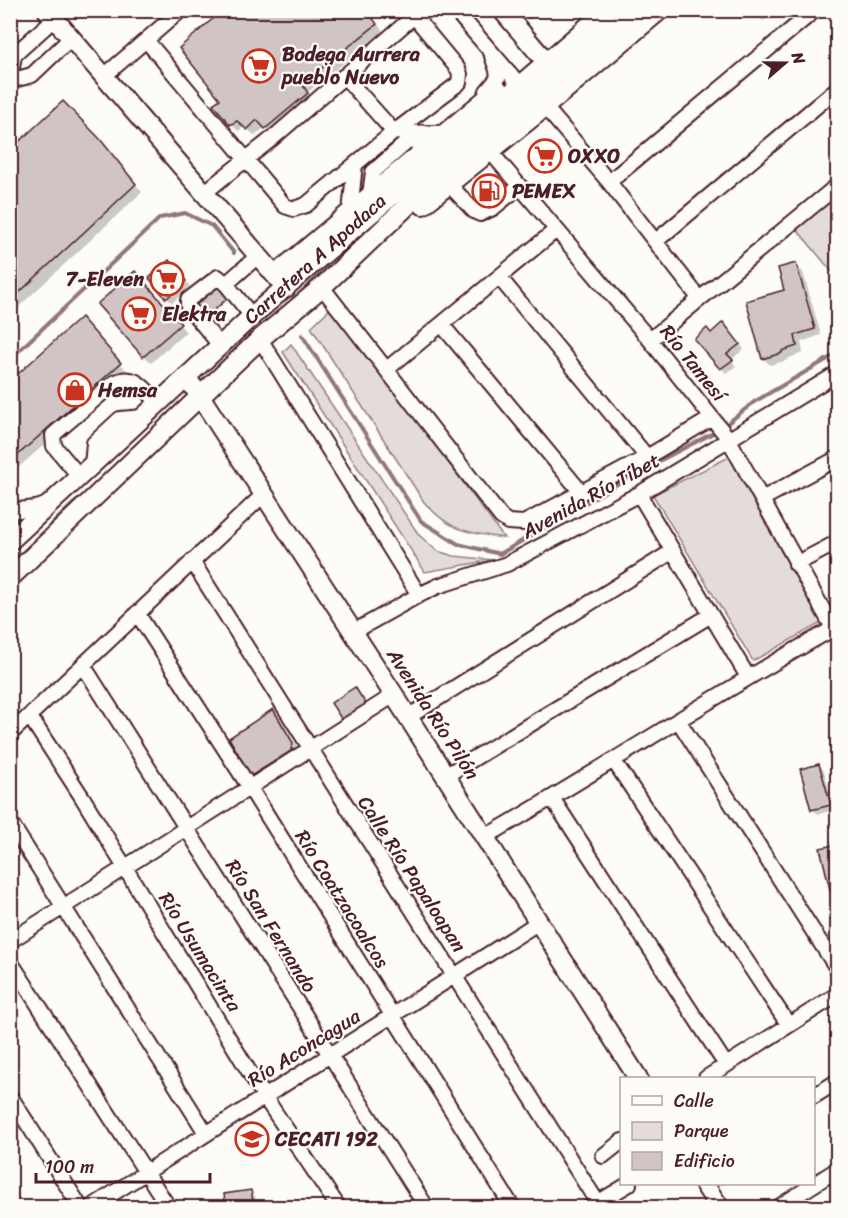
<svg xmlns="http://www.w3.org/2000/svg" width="848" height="1218" font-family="Sriracha,sans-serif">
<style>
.green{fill:#e3dcda;stroke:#967e82;stroke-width:1.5}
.shadow{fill:#0003}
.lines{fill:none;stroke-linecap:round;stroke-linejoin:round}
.stream{stroke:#91777b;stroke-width:4}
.building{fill:#d0c5c4;stroke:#4a1f2b;stroke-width:1.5}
.minor-casing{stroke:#4a1f2b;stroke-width:18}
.major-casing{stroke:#4a1f2b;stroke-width:22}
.minor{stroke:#fdfcf7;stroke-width:14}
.major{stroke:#fdfcf7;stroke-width:18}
.labels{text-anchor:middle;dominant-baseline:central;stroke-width:4.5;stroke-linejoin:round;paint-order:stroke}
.poi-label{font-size:20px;font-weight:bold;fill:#4a1f2b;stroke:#fdfcf7;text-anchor:start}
.street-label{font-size:20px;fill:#4a1f2b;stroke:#fdfcf7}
</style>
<rect width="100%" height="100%" fill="#fdfcf7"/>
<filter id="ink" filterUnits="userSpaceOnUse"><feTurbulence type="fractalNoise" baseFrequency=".0167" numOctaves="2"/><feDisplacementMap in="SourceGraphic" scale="12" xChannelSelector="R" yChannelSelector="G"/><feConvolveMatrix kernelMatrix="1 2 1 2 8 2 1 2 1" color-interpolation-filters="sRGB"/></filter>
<g filter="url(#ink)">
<path class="green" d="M452,151L218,372H215L327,266L334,253Z
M837,193V278L795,227Z
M333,306L504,538C466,532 451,532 424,502L311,327Z
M291,344L419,535L437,551L454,556L493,560L425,572L283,352Z
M729,457L821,623L753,661L653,495Z
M96,486L11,571V562L72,503Z"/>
<path class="shadow" d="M111,10H127L118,18Z
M366,10L383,31L308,92L314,101L273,135L265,127L255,136L245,127L238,131L215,105Z
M520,10H540L529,20Z
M753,10H776L763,21Z
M106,148L142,192L10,315V152Z
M795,265L803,272L821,335L801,342L803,353L789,358L788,360L770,365L763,358Z
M174,267L190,286L172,303L167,298Z
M142,280L186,332L151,363L144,356Z
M219,287L229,299L207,318L197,306Z
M723,324L744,349L731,360L736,366L726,373L721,368L712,335Z
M88,326L127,371L10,475V383Z
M273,711L280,718L300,751L260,782L253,775Z
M819,765L824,771L835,810L818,814L813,809Z
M250,1191L255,1196L257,1208H228Z"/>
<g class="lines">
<path class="stream" d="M302,335L421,521L458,544L500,554L634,474L717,431
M10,359L160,218L185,213L212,226L234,253
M723,427L754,402L838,353"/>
</g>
<path class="building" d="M223,10H367L377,24L302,84L308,93L265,129L257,120L247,130L237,121L230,125L213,104L220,99L179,48Z
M63,101L100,139L136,184L10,301V150Z
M169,260L186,281L166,299L149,278Z
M796,263L815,329L795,335L797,346L782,351V353L762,359L746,301L784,290L778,268Z
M135,271L181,324L143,357L97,304Z
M219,285L229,297L205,318L195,306Z
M81,317L121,363L10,462V381Z
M723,322L740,344L727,354L733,360L720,369L694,339L707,328L711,333Z
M355,687L366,704L342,720L331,703Z
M273,709L293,743L291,751L251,776L229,738Z
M819,764L831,805L811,810L800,769Z
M838,844V896L832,898L820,848Z
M251,1190L254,1208H226L224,1194Z"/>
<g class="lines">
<g class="minor-casing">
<path id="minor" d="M455,10L525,91
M146,40L285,206L294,209L306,205L394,132L459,83L460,74L458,69L414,16
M344,76L394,132L444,133
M103,77L181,10
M10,81L14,55L54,19
M10,81L32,75L71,38
M486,94L487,91L498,78L497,70L492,56
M545,107L609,182L699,298
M484,144L650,340L728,438L838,637
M443,178L474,211L480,214L493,208L519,187
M609,182L815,10
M204,193L274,137L421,10
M370,195L373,172L407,142L435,139
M350,212L355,164
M656,241L838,88
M499,277L647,457
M226,284L259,255
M322,287L501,517L508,522L524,523L647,457L712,418
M442,325L581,492
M260,339L419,595
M650,340L838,185
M220,345L188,307V300L218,277L226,284L252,316
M387,369L556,230
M92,466L94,443L120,419L144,417
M80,477L54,446L53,435L114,383C135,372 144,389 159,403
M639,494L748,677
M762,499L838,458
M10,511L36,508L49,504
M192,561L601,1208
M796,564L838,542
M137,613L250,788L513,1208
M353,632L419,595L438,586L507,564L639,494L838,373
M83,665L427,1208
M30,717L82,797L264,1096L339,1208
M408,717L673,551
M678,720L838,970
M10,734L263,495
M614,761L788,1024
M445,776L711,615
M552,798L726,1065
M10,822L206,1133
M485,837C604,769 718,692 838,626
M10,941L394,695
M10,961L169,1208
M706,1078L838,994
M10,1096L81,1208
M814,1096L838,1081
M603,1156L622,1141
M90,1208L539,922
M589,1208L629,1184
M777,1208L838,1169"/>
</g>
<g class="major-casing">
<path id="major" d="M47,10L286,288
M502,10L554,71
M423,205L534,116L660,10
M275,275L498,89
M186,377L200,396L394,695L638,1078
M10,541L252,316L607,10
M10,578L260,339L322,287L448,167L635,10
M704,1184L720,1208"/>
</g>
<use href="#minor" class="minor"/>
<use href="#major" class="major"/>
</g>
</g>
<defs>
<g id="supermarket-ring" transform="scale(1.725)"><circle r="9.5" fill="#fdfcf7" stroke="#c8321e" stroke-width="1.5"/><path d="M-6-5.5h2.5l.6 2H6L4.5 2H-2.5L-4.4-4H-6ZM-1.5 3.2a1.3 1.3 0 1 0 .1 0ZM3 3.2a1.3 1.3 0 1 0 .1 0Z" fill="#c8321e"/></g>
<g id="fuel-ring" transform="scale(1.725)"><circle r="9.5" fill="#fdfcf7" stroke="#c8321e" stroke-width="1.5"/><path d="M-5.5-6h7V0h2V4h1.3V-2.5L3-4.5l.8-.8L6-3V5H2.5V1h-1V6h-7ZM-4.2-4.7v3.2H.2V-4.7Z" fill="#c8321e"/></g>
<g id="shop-ring" transform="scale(1.725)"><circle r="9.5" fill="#fdfcf7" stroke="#c8321e" stroke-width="1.5"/><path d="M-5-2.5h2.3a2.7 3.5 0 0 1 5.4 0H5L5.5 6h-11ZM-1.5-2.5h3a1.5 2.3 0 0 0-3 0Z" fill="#c8321e"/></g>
<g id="school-ring" transform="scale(1.725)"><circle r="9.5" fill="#fdfcf7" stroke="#c8321e" stroke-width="1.5"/><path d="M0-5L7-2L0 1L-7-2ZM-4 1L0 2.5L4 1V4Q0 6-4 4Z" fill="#c8321e"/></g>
</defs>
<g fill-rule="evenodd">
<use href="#supermarket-ring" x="259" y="66"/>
<use href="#supermarket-ring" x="545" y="156"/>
<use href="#fuel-ring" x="489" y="191"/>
<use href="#supermarket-ring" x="167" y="279"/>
<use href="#supermarket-ring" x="139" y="314"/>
<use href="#shop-ring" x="75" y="390"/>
<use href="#school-ring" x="252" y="1139"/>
</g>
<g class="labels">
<g class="poi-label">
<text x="282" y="54">Bodega Aurrera<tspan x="282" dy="23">pueblo Nuevo</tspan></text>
<text x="568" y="156">OXXO</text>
<text x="512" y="191">PEMEX</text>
<text x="144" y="279" text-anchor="end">7-Eleven</text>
<text x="162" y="314">Elektra</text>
<text x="98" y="390">Hemsa</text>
<text x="275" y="1139">CECATI 192</text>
</g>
<g class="street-label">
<text transform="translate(315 259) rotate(-42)">Carretera A Apodaca</text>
<text transform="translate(693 363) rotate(51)">Río Tamesí</text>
<text transform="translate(591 496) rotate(-29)">Avenida Río Tíbet</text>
<text transform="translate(433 714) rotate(57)">Avenida Río Pilón</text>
<text transform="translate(412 874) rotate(57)">Calle Río Papaloapan</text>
<text transform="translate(342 899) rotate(58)">Río Coatzacoalcos</text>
<text transform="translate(271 926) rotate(58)">Río San Fernando</text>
<text transform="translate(200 952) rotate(58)">Río Usumacinta</text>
<text transform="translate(304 1048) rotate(-32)">Río Aconcagua</text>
</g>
</g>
<rect width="848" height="1218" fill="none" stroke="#fdfcf7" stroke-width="36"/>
<rect x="18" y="18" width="812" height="1182" fill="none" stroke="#4a1f2b" stroke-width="2" filter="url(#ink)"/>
<rect x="620" y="1077" width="195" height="108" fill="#fdfcf7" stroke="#b5a4a5" stroke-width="1.5"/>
<rect x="632" y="1096" width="30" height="9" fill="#fdfcf7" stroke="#b5a4a5" stroke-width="1.5"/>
<text x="674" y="1107" font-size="18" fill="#4a1f2b">Calle</text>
<rect x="632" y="1122" width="30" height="18" fill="#e3dcda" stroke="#b5a4a5" stroke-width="1.5"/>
<text x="674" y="1137" font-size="18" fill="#4a1f2b">Parque</text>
<rect x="632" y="1152" width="30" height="18" fill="#d0c5c4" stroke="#b5a4a5" stroke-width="1.5"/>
<text x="674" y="1167" font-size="18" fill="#4a1f2b">Edificio</text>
<g transform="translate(785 63) rotate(70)" stroke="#fdfcf7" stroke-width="4.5" paint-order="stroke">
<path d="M0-4.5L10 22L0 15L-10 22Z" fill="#4a1f2b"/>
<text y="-9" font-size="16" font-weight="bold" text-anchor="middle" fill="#4a1f2b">N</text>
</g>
<path d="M36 1173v9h174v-9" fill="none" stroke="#4a1f2b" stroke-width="3"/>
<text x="45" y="1173" font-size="18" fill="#4a1f2b" stroke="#fdfcf7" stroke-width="4.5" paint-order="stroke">100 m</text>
</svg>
